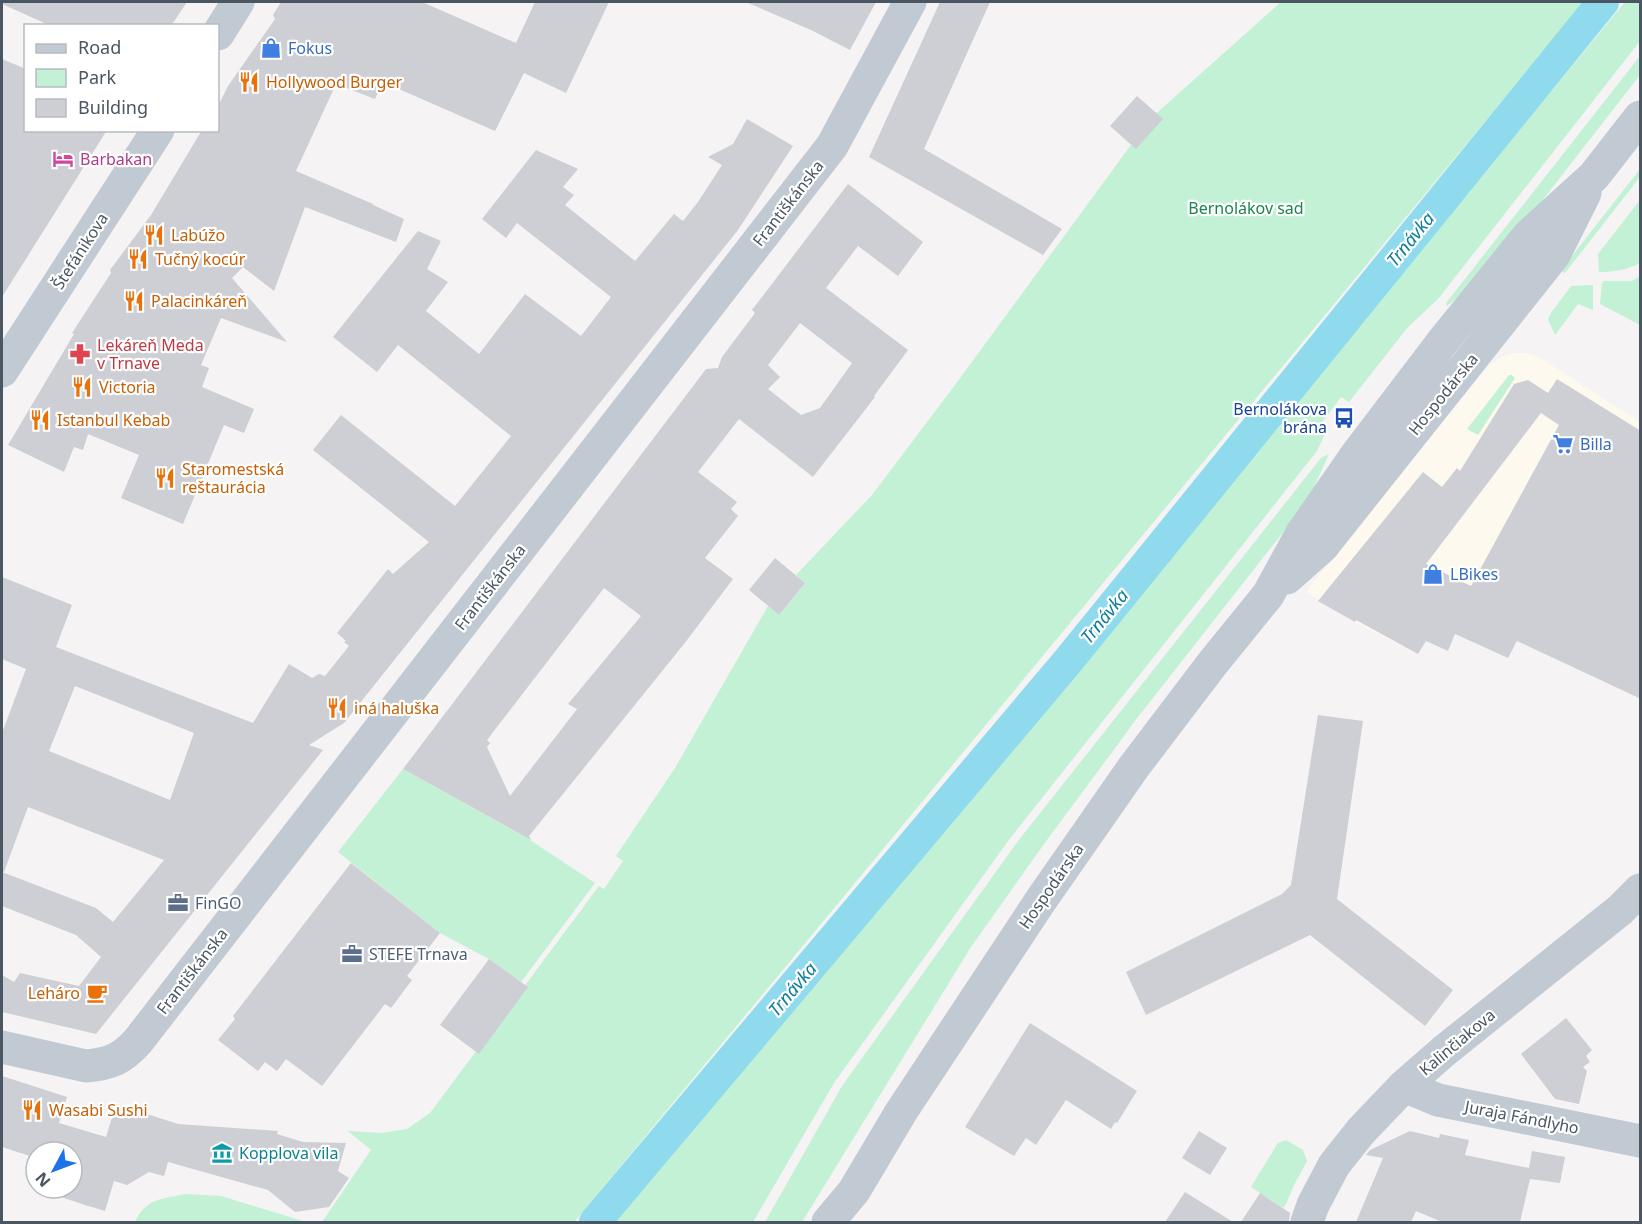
<svg xmlns="http://www.w3.org/2000/svg" width="1642" height="1224" font-family="'Noto Sans',sans-serif">
<style>
.commercial{fill:#fdf9ef}
.green{fill:#c3f1d5}
.lines{fill:none;stroke-linecap:round;stroke-linejoin:round}
.canal{stroke:#90daee;stroke-width:32}
.building{fill:#cdcfd5;fill-rule:evenodd}
.minor{stroke:#c1cad2;stroke-width:33}
.tertiary{stroke:#c1cad2;stroke-width:33}
.labels{text-anchor:middle;dominant-baseline:central;stroke-width:4.5;stroke-linejoin:round;paint-order:stroke}
.shop-label{font-size:16px;fill:#366cbe;stroke:#fff;text-anchor:start}
.food-label{font-size:16px;fill:#c56008;stroke:#fff;text-anchor:start}
.hotel-label{font-size:16px;fill:#b23c85;stroke:#fff;text-anchor:start}
.street-label{font-size:16px;fill:#4a5661;stroke:#fff}
.park-label{font-size:16px;fill:#17864f;stroke:#fff}
.health-label{font-size:16px;fill:#be3a42;stroke:#fff;text-anchor:start}
.transit-label{font-size:16px;fill:#164399;stroke:#fff;text-anchor:end}
.service-label{font-size:16px;fill:#4e5e75;stroke:#fff;text-anchor:start}
.culture-label{font-size:16px;fill:#0d838f;stroke:#fff;text-anchor:start}
.water-label{font-size:18px;font-style:italic;fill:#0c7c9b;stroke:#fff}
</style>
<rect width="100%" height="100%" fill="#f5f3f3"/>
<path class="commercial" d="M1514,353H1526L1539,357L1640,422V699L1517,641L1508,658L1455,634L1448,651L1426,641L1418,654L1355,622L1306,592L1390,486L1489,366L1503,356Z"/>
<path class="green" d="M1281,2H1584L576,1220L573,1222H322L371,1150L348,1131L382,1133L407,1129L430,1113L599,886L604,889L623,861L616,856L675,768L768,606L779,615L805,583L796,575L872,495L955,385L1150,119Z
M1625,2H1640V41L1438,299L1408,327L1349,402L1341,397L1323,421L1328,427L1317,451L1011,837L834,1083L753,1222H614L673,1154Z
M1640,56V75L1485,274L1447,306L1446,303Z
M1640,169V177L1565,273L1561,270Z
M1640,200V263C1627,270 1614,272 1599,272L1598,254Z
M1640,276V325L1600,304L1602,283L1604,281H1632Z
M1593,285V310L1578,304L1555,335L1548,320L1551,313L1571,286Z
M1509,375H1512L1515,378L1478,435L1467,429Z
M1329,454L1314,487L1288,526L1138,717L1044,844L971,947L802,1222H765L842,1086L1018,841L1321,458Z
M403,769L527,838L595,883L521,982L489,959L440,933L338,852Z
M1286,1140L1303,1150L1307,1161L1294,1185L1286,1204L1283,1208L1251,1187L1278,1143Z
M186,1194L221,1196L306,1222H135C146,1198 162,1199 186,1194Z"/>
<g class="lines">
<path class="canal" d="M595,1222L1068,661L1603,2"/>
</g>
<path class="building" d="M2,2H187L171,26H51L2,4Z
M281,2H422L516,43L535,2H609L566,93L524,73L495,131L401,90L381,86L375,99L336,84L296,171L373,204V205L404,219L396,242L305,207L274,291L243,267L232,278L287,342L221,318L201,365L209,368L202,387L254,409L244,433L224,425L183,524L121,498L139,455L88,434L83,450L74,447L64,472L8,445L74,334L72,333L111,273L110,270L151,215L202,130H218V106L228,86L275,19L273,15Z
M746,2H876L850,50L811,30Z
M940,2H990L924,149L1062,229L1043,255L869,157Z
M2,59L26,69V130H107L2,297Z
M1137,96L1163,119L1136,149L1110,126Z
M747,119L793,146L738,230L344,723L309,745L323,750L96,1034L2,1012V975L14,982L20,973L79,986L101,957L76,935L2,906V872L96,908L113,922L164,860L28,807L4,872L2,871V733L26,669L2,659V577L72,605L56,647L253,723L289,664L312,678L319,674L325,676L349,646L344,642L346,641L337,633L388,569L393,574L429,542L313,450L341,415L455,506L511,436L398,345L377,372L333,337L418,231L441,241L427,269L448,282L426,311L479,354L525,294L581,336L611,297L517,223L506,238L482,219L536,150L578,169L563,187L574,195L565,205L635,261L674,214L683,221L698,202L722,165L708,157L733,144ZM75,686L194,733L170,800L49,751Z
M848,184L923,242L898,276L858,246L826,288L908,350L874,396L875,397L813,477L739,419L698,472L737,502L731,509L738,516L705,558L733,579L684,644L529,836L531,840L403,769L706,369L718,368L722,357L755,313L752,310ZM800,323L852,363L820,408L801,415L768,389L780,377L768,365ZM604,588L641,616L568,704L577,709L510,796L487,747L490,743L487,740Z
M1557,379L1641,431V699L1517,641L1508,658L1455,634L1448,651L1426,641L1418,654L1356,620L1355,622L1318,601L1423,472L1442,487L1457,468L1460,471L1514,384L1528,380L1548,393ZM1541,413L1559,425L1471,586L1426,564Z
M775,558L805,583L779,615L749,590Z
M1318,715L1363,721L1337,899L1453,990L1425,1026L1310,935L1146,1015L1126,972L1282,894L1291,885Z
M351,863L440,933L407,976L412,980L391,1008L385,1004L322,1086L286,1059L277,1071L265,1062L258,1071L218,1040L235,1019L233,1016Z
M489,959L528,987L479,1054L440,1025Z
M1566,1018L1592,1050L1586,1056L1590,1062L1583,1067L1587,1071L1579,1104L1555,1099L1521,1054Z
M1030,1023L1137,1091L1117,1123L1115,1122L1111,1129L1066,1100L1036,1145L1026,1138L1014,1156L965,1127Z
M2,1076L67,1097L59,1123L106,1137L116,1104L178,1124L278,1131L277,1134L303,1142L346,1143L338,1171L349,1178L329,1207L295,1212L268,1190L168,1162L164,1176L149,1172L127,1185L114,1181L105,1211L85,1205L61,1197L64,1188H72V1152H36V1158L2,1147Z
M1199,1131L1227,1148L1210,1175L1182,1158Z
M1410,1131L1439,1138L1440,1134L1469,1140L1465,1155L1529,1168L1532,1151L1565,1157L1560,1183L1530,1179L1520,1222H1442L1416,1211L1411,1222H1356L1383,1158L1366,1155L1370,1150Z
M1185,1192L1233,1222H1165Z
M1260,1193L1290,1213L1289,1222H1241Z"/>
<g class="lines">
<path class="minor" d="M218,34L238,2
M2,371L158,130
M2,1047L86,1066C110,1064 122,1059 138,1041L832,146L910,2
M1404,1086L1438,1100L1640,1141
M1307,1222L1313,1205L1334,1165L1361,1131L1404,1086L1444,1051L1620,910L1640,890"/>
<path class="tertiary" d="M1287,578L1322,547L1554,255L1585,193
M828,1222L854,1191L901,1112L1041,900L1133,768L1212,664L1268,595L1302,533L1357,454L1443,341L1529,235L1594,176L1640,117"/>
</g>
<defs>
<g id="shop-bare" transform="scale(1.62)"><path d="M-5-2.5h2.3a2.7 3.5 0 0 1 5.4 0H5L5.5 6h-11ZM-1.5-2.5h3a1.5 2.3 0 0 0-3 0Z" fill="#3f7fe0" stroke="#fff" stroke-width="2.5" paint-order="stroke"/></g>
<g id="restaurant-bare" transform="scale(1.62)"><path d="M-5-6h1v4h1v-4h1v4h1v-4h1v5L-1.5 .5V6h-2V.5L-5-1ZM5-6V6H3V1.5H1.5Q1.5-4 5-6Z" fill="#e8710a" stroke="#fff" stroke-width="2.5" paint-order="stroke"/></g>
<g id="hotel-bare" transform="scale(1.62)"><path d="M-6-4.5h1.5V1H6V5H4.5V3h-9V5H-6ZM-4 0a1.8 1.8 0 1 1 3.6 0ZM.5 0V-2.5h3Q6-2.5 6 0Z" fill="#d1479c" stroke="#fff" stroke-width="2.5" paint-order="stroke"/></g>
<g id="pharmacy-bare" transform="scale(1.62)"><path d="M-2-6h4v4h4v4h-4v4h-4v-4h-4v-4h4Z" fill="#e0444e" stroke="#fff" stroke-width="2.5" paint-order="stroke"/></g>
<g id="bus-bare" transform="scale(1.62)"><path d="M-5-6H5V4H4V6H2V4H-2V6H-4V4H-5ZM-3.5-4V0h7V-4ZM-3.5 1.2v1.5H-2V1.2ZM2 1.2v1.5H3.5V1.2Z" fill="#1a4fb4" stroke="#fff" stroke-width="2.5" paint-order="stroke"/></g>
<g id="supermarket-bare" transform="scale(1.62)"><path d="M-6-5.5h2.5l.6 2H6L4.5 2H-2.5L-4.4-4H-6ZM-1.5 3.2a1.3 1.3 0 1 0 .1 0ZM3 3.2a1.3 1.3 0 1 0 .1 0Z" fill="#3f7fe0" stroke="#fff" stroke-width="2.5" paint-order="stroke"/></g>
<g id="office-bare" transform="scale(1.62)"><path d="M-6-3h4V-5.5h4V-3h4V5H-6ZM-1-4.5V-3h2v-1.5ZM-6 0V1H6V0Z" fill="#5c6f8a" stroke="#fff" stroke-width="2.5" paint-order="stroke"/></g>
<g id="cafe-bare" transform="scale(1.62)"><path d="M-5.5-4.5H6V0H3Q3 3.5 0 3.5H-2.5Q-5.5 3.5-5.5 0ZM3-3.2v2h1.7v-2ZM-6 4.5H4V6H-6Z" fill="#e8710a" stroke="#fff" stroke-width="2.5" paint-order="stroke"/></g>
<g id="museum-bare" transform="scale(1.62)"><path d="M0-6L6-3V-2H-6V-3ZM-5-1h2V3h-2ZM-1-1h2V3h-2ZM3-1h2V3H3ZM-6 4H6V6H-6Z" fill="#0f9aa8" stroke="#fff" stroke-width="2.5" paint-order="stroke"/></g>
</defs>
<g fill-rule="evenodd">
<use href="#shop-bare" x="271" y="48"/>
<use href="#restaurant-bare" x="249" y="82"/>
<use href="#hotel-bare" x="63" y="159"/>
<use href="#restaurant-bare" x="154" y="235"/>
<use href="#restaurant-bare" x="138" y="259"/>
<use href="#restaurant-bare" x="134" y="301"/>
<use href="#pharmacy-bare" x="80" y="354"/>
<use href="#restaurant-bare" x="82" y="387"/>
<use href="#bus-bare" x="1344" y="418"/>
<use href="#restaurant-bare" x="40" y="420"/>
<use href="#supermarket-bare" x="1563" y="444"/>
<use href="#restaurant-bare" x="165" y="478"/>
<use href="#shop-bare" x="1433" y="574"/>
<use href="#restaurant-bare" x="337" y="708"/>
<use href="#office-bare" x="178" y="903"/>
<use href="#office-bare" x="352" y="954"/>
<use href="#cafe-bare" x="97" y="993"/>
<use href="#restaurant-bare" x="32" y="1110"/>
<use href="#museum-bare" x="222" y="1153"/>
</g>
<g class="labels">
<g class="shop-label">
<text x="288" y="48">Fokus</text>
<text x="1580" y="444">Billa</text>
<text x="1450" y="574">LBikes</text>
</g>
<g class="food-label">
<text x="266" y="82">Hollywood Burger</text>
<text x="171" y="235">Labúžo</text>
<text x="155" y="259">Tučný kocúr</text>
<text x="151" y="301">Palacinkáreň</text>
<text x="99" y="387">Victoria</text>
<text x="57" y="420">Istanbul Kebab</text>
<text x="182" y="469">Staromestská<tspan x="182" dy="18">reštaurácia</tspan></text>
<text x="354" y="708">iná haluška</text>
<text x="80" y="993" text-anchor="end">Leháro</text>
<text x="49" y="1110">Wasabi Sushi</text>
</g>
<g class="hotel-label">
<text x="80" y="159">Barbakan</text>
</g>
<g class="street-label">
<text transform="translate(788 203) rotate(-52)">Františkánska</text>
<text transform="translate(80 251) rotate(-57)">Štefánikova</text>
<text transform="translate(1443 394) rotate(-51)">Hospodárska</text>
<text transform="translate(490 587) rotate(-52)">Františkánska</text>
<text transform="translate(1051 886) rotate(-55)">Hospodárska</text>
<text transform="translate(192 971) rotate(-52)">Františkánska</text>
<text transform="translate(1457 1042) rotate(-40)">Kalinčiakova</text>
<text transform="translate(1522 1117) rotate(11)">Juraja Fándlyho</text>
</g>
<g class="park-label">
<text x="1246" y="208">Bernolákov sad</text>
</g>
<g class="health-label">
<text x="97" y="345">Lekáreň Meda<tspan x="97" dy="18">v Trnave</tspan></text>
</g>
<g class="transit-label">
<text x="1327" y="409">Bernolákova<tspan x="1327" dy="18">brána</tspan></text>
</g>
<g class="service-label">
<text x="195" y="903">FinGO</text>
<text x="369" y="954">STEFE Trnava</text>
</g>
<g class="culture-label">
<text x="239" y="1153">Kopplova vila</text>
</g>
<g class="water-label">
<text transform="translate(1410 239) rotate(-51)">Trnávka</text>
<text transform="translate(1104 616) rotate(-51)">Trnávka</text>
<text transform="translate(792 989) rotate(-50)">Trnávka</text>
</g>
</g>
<rect width="1642" height="1224" fill="none" stroke="#4a5661" stroke-width="6"/>
<rect x="24" y="24" width="195" height="108" fill="#ffffff" stroke="#b7bbc0" stroke-width="1.5"/>
<rect x="36" y="44" width="30" height="9" fill="#c1cad2" stroke="#b7bbc0" stroke-width="1.5"/>
<text x="78" y="54" font-size="18" fill="#4a5661">Road</text>
<rect x="36" y="69" width="30" height="18" fill="#c3f1d5" stroke="#b7bbc0" stroke-width="1.5"/>
<text x="78" y="84" font-size="18" fill="#4a5661">Park</text>
<rect x="36" y="99" width="30" height="18" fill="#cdcfd5" stroke="#b7bbc0" stroke-width="1.5"/>
<text x="78" y="114" font-size="18" fill="#4a5661">Building</text>
<g transform="translate(54 1170) rotate(229)"><circle r="28" fill="#ffffff" stroke="#b7bbc0" stroke-width="1.5"/>
<path d="M0-4.5L10 22L0 15L-10 22Z" fill="#1a73e8"/>
<text y="-9" font-size="16" font-weight="bold" text-anchor="middle" fill="#4a5661">N</text>
</g>
</svg>
